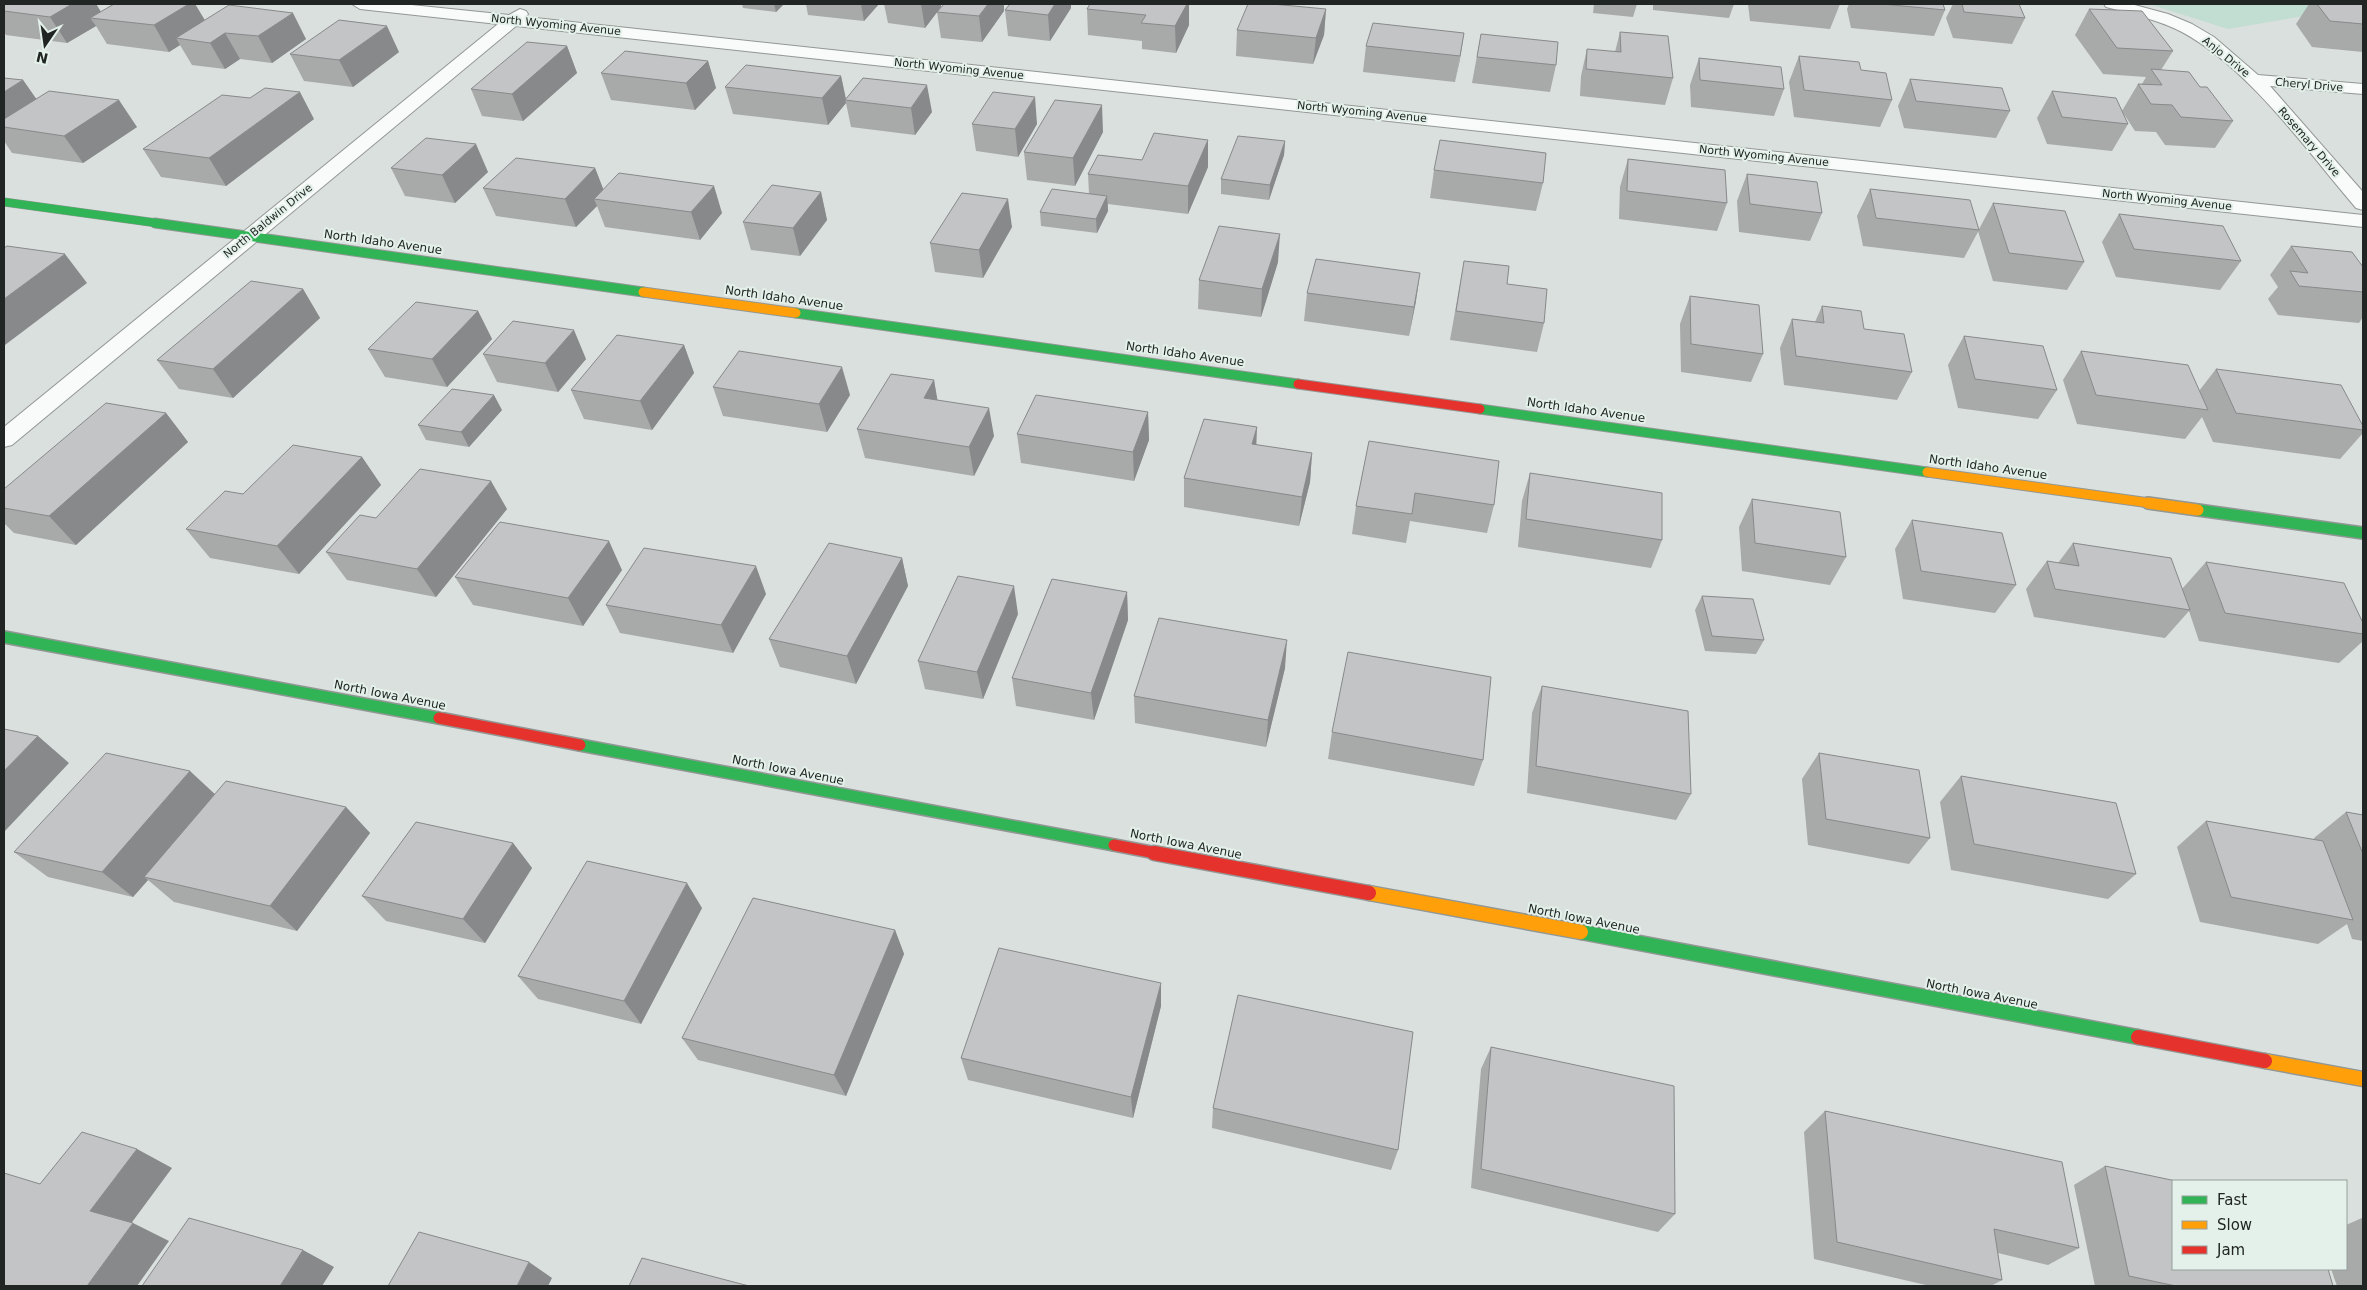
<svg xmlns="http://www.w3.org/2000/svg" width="2367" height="1290" font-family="'DejaVu Sans',sans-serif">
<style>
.green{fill:#c2ddd2}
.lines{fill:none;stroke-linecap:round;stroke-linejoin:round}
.street-casing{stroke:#929795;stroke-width:2}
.fast-far3-casing{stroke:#929795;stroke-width:9}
.fast-far2-casing{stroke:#929795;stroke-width:11}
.fast-far1-casing{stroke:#929795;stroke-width:14}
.fast-casing{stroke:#929795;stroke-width:17}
.slow-far2-casing{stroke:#929795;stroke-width:11}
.slow-far1-casing{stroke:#929795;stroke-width:14}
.slow-casing{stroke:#929795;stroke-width:17}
.jam-far2-casing{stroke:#929795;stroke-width:11}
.jam-far1-casing{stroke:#929795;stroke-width:14}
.jam-casing{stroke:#929795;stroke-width:17}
.street{fill:#f9fafa;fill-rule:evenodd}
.fast-far3{stroke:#30b455;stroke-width:8}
.fast-far2{stroke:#30b455;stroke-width:9}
.fast-far1{stroke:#30b455;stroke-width:11}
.fast{stroke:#30b455;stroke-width:14}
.slow-far2{stroke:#ff9f0a;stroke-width:9}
.slow-far1{stroke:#ff9f0a;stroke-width:11}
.slow{stroke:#ff9f0a;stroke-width:14}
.jam-far2{stroke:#e5322d;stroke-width:9}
.jam-far1{stroke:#e5322d;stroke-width:11}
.jam{stroke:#e5322d;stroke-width:14}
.wall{fill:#a8a9a9}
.shaded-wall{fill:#88898a}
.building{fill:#c3c4c5;stroke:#88898a}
.labels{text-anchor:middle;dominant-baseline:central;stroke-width:4;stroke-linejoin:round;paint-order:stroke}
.far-street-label{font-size:11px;fill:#212624;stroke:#e4f1eb}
.street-label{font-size:12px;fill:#212624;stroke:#e4f1eb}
</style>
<rect width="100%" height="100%" fill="#dae0dd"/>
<path class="green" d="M2149,4H2363V6L2228,29Z"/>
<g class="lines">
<g class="street-casing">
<path id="street" d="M352,4H402L509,15L520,9L526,11L528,14L526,17L2363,215V227L516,26L12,445L4,447V427L498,24L360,9Z
M2104,4H2131L2168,14L2192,24L2214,37L2258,75L2363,84V94L2270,86L2363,192V210L2356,208C2307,151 2249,68 2182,32C2159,20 2132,14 2106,7Z"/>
</g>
<g class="fast-far3-casing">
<path id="fast-far3" d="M4,202L164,224"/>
</g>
<g class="fast-far2-casing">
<path id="fast-far2" d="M155,223L643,292
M796,313L1298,384
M1480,409L1927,472"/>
</g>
<g class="fast-far1-casing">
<path id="fast-far1" d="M2198,510L2363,533
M4,637L439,718
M580,745L1114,845"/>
</g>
<g class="fast-casing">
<path id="fast" d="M1581,932L2138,1037"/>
</g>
<g class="slow-far2-casing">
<path id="slow-far2" d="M643,292L796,313
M1927,472L2157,504"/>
</g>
<g class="slow-far1-casing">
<path id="slow-far1" d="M2148,503L2198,510"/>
</g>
<g class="slow-casing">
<path id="slow" d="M1369,893L1581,932
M2265,1061L2363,1079"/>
</g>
<g class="jam-far2-casing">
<path id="jam-far2" d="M1298,384L1480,409"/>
</g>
<g class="jam-far1-casing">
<path id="jam-far1" d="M439,718L580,745
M1114,845L1161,854"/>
</g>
<g class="jam-casing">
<path id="jam" d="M1154,853L1369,893
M2138,1037L2265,1061"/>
</g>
<use href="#street" class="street"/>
<use href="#fast-far3" class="fast-far3"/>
<use href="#fast-far2" class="fast-far2"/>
<use href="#fast-far1" class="fast-far1"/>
<use href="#fast" class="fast"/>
<use href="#slow-far2" class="slow-far2"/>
<use href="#slow-far1" class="slow-far1"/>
<use href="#slow" class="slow"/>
<use href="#jam-far2" class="jam-far2"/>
<use href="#jam-far1" class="jam-far1"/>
<use href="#jam" class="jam"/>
</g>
<path class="wall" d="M4,4H96L101,12L114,4H195L205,20L306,39L272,63L240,59L225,69L192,65L180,45L169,52L107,44L96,26L67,43L6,35L4,32Z
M742,4H784L776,12L743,8Z
M806,4H879L864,21L808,15Z
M884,4H941V7L925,28L888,23Z
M1010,4H1071V8L1050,41L1008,36L1005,10Z
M1090,4H1189V25L1176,53L1142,49V41L1088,35L1087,9Z
M1588,4H1637L1633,17L1593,13L1594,4Z
M1653,4H1734L1729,18L1653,10Z
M1748,4H1840L1830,29L1750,21Z
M1849,4H1943L1945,10L1934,36L1851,28L1847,9Z
M1953,4H2019L2025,18L2012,44L1953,38L1946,18Z
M2309,4H2363V52L2312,47L2296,24Z
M1326,9L1324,35L1313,64L1236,56L1237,30Z
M2089,9L2173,51L2161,70L2200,87L2233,121L2215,148L2165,145L2156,132L2135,131L2122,111L2128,124L2112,151L2047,144L2037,118L2052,91L2122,111L2138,84H2142L2146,77L2103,74L2075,35Z
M1004,11L982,42L941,38L937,12Z
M1620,32L1673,78L1665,105L1580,96L1581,76L1587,49L1615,52Z
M1464,33L1455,82L1363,72L1366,46Z
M1481,34L1556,65L1550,92L1472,83Z
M567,46L577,73L523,121L482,116L471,89Z
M399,52L353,87L304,81L290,54Z
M1799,56L1861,70L1892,100L1880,127L1794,117L1789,82Z
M1699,58L1784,89L1774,116L1691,107L1690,85Z
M708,61L716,88L695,110L611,100L601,73Z
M841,76L846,99L863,78L932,112L915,135L851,127L846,103L828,125L733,114L725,87Z
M4,78L23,80L36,99L137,127L83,163L12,153L4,141Z
M1910,79L2010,111L1996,138L1904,128L1898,106Z
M314,119L226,186L161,177L143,149Z
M972,124H1037L1018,157L976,151Z
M1103,132L1075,186L1027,180L1024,152Z
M1208,140V167L1188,214L1108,204V211L1097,233L1041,226L1040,212L1089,194L1088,174L1142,160Z
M1285,141L1284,155L1269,200L1221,194V179Z
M1628,159L1727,203L1717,231L1619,219L1620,187Z
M391,168L488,172L455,203L405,196Z
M595,168L603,189L722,213L700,240L605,227L597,206L576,227L496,216L483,188Z
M1434,170L1543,183L1536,211L1430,198Z
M1747,174L1822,213L1810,241L1739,232L1737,201Z
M1870,189L1979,230L1964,258L1863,246L1857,216Z
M821,192L827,220L800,256L751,250L743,222Z
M1993,203L2084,262L2067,290L1993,281L1978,231Z
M2119,214L2241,261L2220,290L2116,277L2102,242Z
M1012,227L983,278L935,272L930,243Z
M2291,246L2363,267V317L2359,323L2278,315L2268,299L2278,287L2270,275Z
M1464,261L1507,284L1544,323L1537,352L1450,340Z
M1278,262L1261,317L1198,309L1199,280Z
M303,289L320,318L233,398L179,389L157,360Z
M1307,293L1416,301L1409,336L1304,321Z
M1690,296L1763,354L1751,382L1681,372L1680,324Z
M1822,306L1864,329L1912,372L1897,400L1784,385L1780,348L1792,319L1815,322Z
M478,311L492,339L447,387L385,377L368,349Z
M1964,336L2057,390L2038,419L1958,408L1948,365Z
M684,345L694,373L652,430L584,419L571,390Z
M2081,351L2199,391L2216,369L2363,430V433L2340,459L2213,442L2202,417L2185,439L2077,424L2063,380Z
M483,354L586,359L558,392L497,382Z
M934,380L937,400L994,436L974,476L865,458L857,429Z
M713,387L850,395L827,432L723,416Z
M502,410L469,447L426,440L418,425Z
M1148,412L1149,440L1134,481L1021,463L1017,434Z
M166,413L188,442L76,545L14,533L4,523V489Z
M1369,441L1494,505L1487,533L1410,521L1406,543L1352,534L1356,506Z
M1256,445L1312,453L1310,482L1299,526L1184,507V478Z
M362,457L381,485L299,574L210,558L186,529L243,494Z
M1530,473L1662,540L1651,568L1518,547L1522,501Z
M1752,499L1846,557L1830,585L1742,571L1739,527Z
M507,509L436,597L347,580L326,552L376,518Z
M1912,520L2016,585L1995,613L1903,599L1895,549Z
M2073,543L2182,589L2206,562L2363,623V641L2339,663L2199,641L2189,611L2165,638L2034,617L2026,589L2047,561L2058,563Z
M902,558L908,586L856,684L780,667L769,639Z
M622,570L583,626L473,605L455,577Z
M1127,592L1128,620L1094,720L1016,706L1012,678Z
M766,594L733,653L620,633L606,605Z
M1702,596L1764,640L1756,654L1705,651L1695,610Z
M1018,614L983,699L925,689L918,661Z
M1285,668L1266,747L1135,723L1134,696Z
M1542,686L1691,794L1676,820L1527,793L1532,713Z
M1332,732L1483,760L1474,786L1328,759Z
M1819,753L1930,838L1909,864L1808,845L1802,779Z
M1961,776L2136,874L2108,899L1951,870L1940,802Z
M214,794L346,807L370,833L297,931L174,902L148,880L133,897L48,877L14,852Z
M2346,812L2363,815V941L2352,939L2347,924L2318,944L2200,922L2177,847L2206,821L2314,840V838Z
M513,843L532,868L485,943L386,921L362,896Z
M702,908L641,1024L538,999L518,976Z
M895,930L904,954L846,1096L698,1060L682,1038Z
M1161,1006L1133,1118L968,1080L961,1058Z
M1491,1047L1675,1214L1658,1232L1471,1188L1481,1069Z
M1213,1108L1398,1150L1391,1170L1212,1128Z
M1825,1111L2079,1248L2048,1265L1998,1253L2002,1280L1991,1286H1930L1814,1259L1804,1132Z
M2105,1166L2333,1286H2095L2074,1185Z
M2362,1218L2363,1219V1286H2337L2331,1269H2346V1225Z"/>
<path class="shaded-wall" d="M72,4H96L106,20L90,18L96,26L67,43L50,17Z
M189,4H195L208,26L176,38L180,45L169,52L154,25Z
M774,4H784L776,12Z
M861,4H879L864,21Z
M921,4H941V7L925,28Z
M988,4H1004V11L982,42L979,16Z
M1055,4H1071V8L1050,41L1048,15Z
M1187,4H1189V25L1176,53L1175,26Z
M1326,9L1324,35L1313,64L1316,38Z
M293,13L306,39L272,63L258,36Z
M387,26L399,52L353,87L339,60Z
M225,33L240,59L225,69L210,43Z
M1464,33L1460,59L1455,82L1460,56Z
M567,46L577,73L523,121L512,94Z
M708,61L716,88L695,110L686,83Z
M841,76L846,100H845L846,103L828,125L822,98Z
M23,80L42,107L4,127V92Z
M927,85L932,112L915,135L911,108Z
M300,92L314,119L226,186L209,158Z
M1035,97L1037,124L1018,157L1015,129Z
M119,100L137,127L83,163L64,136Z
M1102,105L1103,132L1075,186L1073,158Z
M1208,140V167L1188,214V186Z
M1285,141L1284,155L1269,200L1270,185Z
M476,144L488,172L455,203L442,175Z
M595,168L606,196L594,199L597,206L576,227L565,199Z
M714,186L722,213L700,240L691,212Z
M821,192L827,220L800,256L793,228Z
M1107,196L1108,211L1097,233L1096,219Z
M1008,199L1012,227L983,278L979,250Z
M1280,234L1278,262L1261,317L1262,289Z
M65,254L87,283L5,345L4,343V299Z
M1420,273L1416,301L1409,336L1414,307Z
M303,289L320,318L233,398L213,369Z
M478,311L492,339L447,387L432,359Z
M574,330L586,359L558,392L545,363Z
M684,345L694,373L652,430L640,401Z
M842,367L850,395L827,432L819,404Z
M934,380L939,409L924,398Z
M494,395L502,410L469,447L461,432Z
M989,408L994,436L974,476L969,447Z
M1148,412L1149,440L1134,481L1133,452Z
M166,413L188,442L76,545L49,516Z
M1257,427L1256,455L1252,444Z
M1312,453L1310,482L1299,526L1302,497Z
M362,457L381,485L299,574L277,546Z
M491,481L507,509L436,597L417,569Z
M609,541L622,570L583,626L568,598Z
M902,558L908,586L856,684L847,656Z
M756,566L766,594L733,653L721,625Z
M1014,586L1018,614L983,699L977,672Z
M1127,592L1128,620L1094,720L1091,693Z
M1287,640L1285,668L1266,747L1268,720Z
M38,736L69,763L4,832V771Z
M190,771L218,797L144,877L148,880L133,897L102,872Z
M346,807L370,833L297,931L270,906Z
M513,843L532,868L485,943L463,919Z
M687,883L702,908L641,1024L624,1001Z
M895,930L904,954L846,1096L834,1075Z
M1161,983V1006L1133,1118L1131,1097Z
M137,1149L172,1168L127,1229L90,1211Z
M133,1223L169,1241L137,1286H87Z
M303,1250L334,1267L322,1286H280Z
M529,1262L552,1278L548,1286H517Z"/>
<path class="building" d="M4,4H72L50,17L4,11Z
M114,4H189L154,25L90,18Z
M944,4H988L979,16L937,12Z
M1010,4H1055L1048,15L1005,10Z
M1090,4H1187L1175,26L1141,23L1146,15L1087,9Z
M1248,4H1272L1326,9L1316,38L1237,30Z
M1882,4H1943L1945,10Z
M1962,4H2019L2025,18L1964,12Z
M2317,4H2363V24L2330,21Z
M229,5L293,13L258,36L225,33L210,43L176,38Z
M2089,9L2142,11L2173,51L2117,48Z
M339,20L387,26L339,60L290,54Z
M1373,23L1464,33L1460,56L1366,46Z
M1620,32L1668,36L1673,78L1586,69L1587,49L1621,52Z
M1481,34L1558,42L1556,65L1477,57Z
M527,42L567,46L512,94L471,89Z
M625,51L708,61L686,83L601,73Z
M1799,56L1859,62L1861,70L1886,73L1892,100L1804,90Z
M1699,58L1781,67L1784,89L1700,80Z
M746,65L841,76L822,98L725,87Z
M2151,69L2189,72L2200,87H2207L2233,121L2181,117L2172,105L2151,104L2138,84L2162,85Z
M4,78L23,80L4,92Z
M863,78L927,85L911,108L845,100Z
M1910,79L2002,88L2010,111L1916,101Z
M265,88L300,92L209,158L143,149L222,95L250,98Z
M49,91L119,100L64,136L4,127V119Z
M2052,91L2116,98L2128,124L2062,117Z
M993,92L1035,97L1015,129L972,124Z
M1055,100L1102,105L1073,158L1024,152Z
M1154,133L1208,140L1188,186L1088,174L1098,155L1142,160Z
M1238,136L1285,141L1270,185L1221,179Z
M426,138L476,144L442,175L391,168Z
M1440,140L1546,153L1543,183L1434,170Z
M516,158L595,168L565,199L483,188Z
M1628,159L1725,170L1727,203L1627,191Z
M619,173L714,186L691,212L594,199Z
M1747,174L1817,182L1822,213L1750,204Z
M772,185L821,192L793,228L743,222Z
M1052,189L1107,196L1096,219L1040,212Z
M1870,189L1970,200L1979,230L1876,218Z
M962,193L1008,199L979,250L930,243Z
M1993,203L2065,211L2084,262L2009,253Z
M2119,214L2223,226L2241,261L2134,249Z
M1219,226L1280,234L1262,289L1199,280Z
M7,246L65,254L4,299V248Z
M2291,246L2352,252L2363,267V292L2299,286L2290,271L2308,273Z
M1316,259L1420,273L1414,307L1307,293Z
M1464,261L1509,266L1507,284L1547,289L1544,323L1456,311Z
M251,281L303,289L213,369L157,360Z
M1690,296L1759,305L1763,354L1691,344Z
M416,302L478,311L432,359L368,349Z
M1822,306L1861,311L1864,329L1904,334L1912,372L1796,356L1792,319L1824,323Z
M513,321L574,330L545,363L483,354Z
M617,335L684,345L640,401L571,390Z
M1964,336L2043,346L2057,390L1975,379Z
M739,351L842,367L819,404L713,387Z
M2081,351L2188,365L2208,410L2096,395Z
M2216,369L2341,385L2363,426V430L2236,413Z
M891,374L934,380L924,398L989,408L969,447L857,429Z
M452,389L494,395L461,432L418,425Z
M1036,395L1148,412L1133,452L1017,434Z
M106,403L166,413L49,516L4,508V489Z
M1204,419L1257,427L1252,444L1312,453L1302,497L1184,478Z
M1369,441L1499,461L1494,505L1415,493L1412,514L1356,506Z
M293,445L362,457L277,546L186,529L225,491L243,494Z
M420,469L491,481L417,569L326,552L360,515L376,518Z
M1530,473L1662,493V540L1526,519Z
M1752,499L1840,512L1846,557L1755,543Z
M1912,520L2002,533L2016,585L1921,571Z
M500,522L609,541L568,598L455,577Z
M829,543L902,558L847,656L769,639Z
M2073,543L2171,558L2190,610L2055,589L2047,561L2079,566Z
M644,548L756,566L721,625L606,605Z
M2206,562L2344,583L2363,623V634L2225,613Z
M958,576L1014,586L977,672L918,661Z
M1052,579L1127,592L1091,693L1012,678Z
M1702,596L1753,599L1764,640L1712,636Z
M1159,618L1287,640L1268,720L1134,696Z
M1348,652L1491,677L1483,760L1332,732Z
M1542,686L1688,711L1691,794L1536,766Z
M4,729L38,736L4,771Z
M106,753L190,771L102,872L14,852Z
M1819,753L1919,770L1930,838L1826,819Z
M1961,776L2116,803L2136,874L1974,844Z
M226,781L346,807L270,906L144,877Z
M2346,812L2363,815V854Z
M2206,821L2323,841L2353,920L2231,897Z
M416,822L513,843L463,919L362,896Z
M587,861L687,883L624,1001L518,976Z
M753,898L895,930L834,1075L682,1038Z
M999,948L1161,983L1131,1097L961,1058Z
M1238,995L1413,1032L1398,1150L1213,1108Z
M1491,1047L1674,1086L1675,1214L1481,1169Z
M1825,1111L2062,1162L2079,1248L1994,1229L2002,1280L1837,1242Z
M82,1132L137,1149L90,1211L133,1223L87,1286H4V1173L40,1184Z
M2105,1166L2176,1181H2173V1269H2328L2333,1286H2176L2129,1276Z
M189,1218L303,1250L280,1286H142Z
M419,1232L529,1262L517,1286H388Z
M642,1258L749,1286H629Z"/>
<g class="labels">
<g class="far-street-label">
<text transform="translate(556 25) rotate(6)">North Wyoming Avenue</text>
<text transform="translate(2226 57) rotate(39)">Anjo Drive</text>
<text transform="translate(959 69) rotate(6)">North Wyoming Avenue</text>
<text transform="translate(2309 85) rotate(5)">Cheryl Drive</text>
<text transform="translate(1362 112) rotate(6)">North Wyoming Avenue</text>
<text transform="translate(2309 142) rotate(49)">Rosemary Drive</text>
<text transform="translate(1764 156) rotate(6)">North Wyoming Avenue</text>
<text transform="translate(2167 200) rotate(6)">North Wyoming Avenue</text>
<text transform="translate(268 221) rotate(-39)">North Baldwin Drive</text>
</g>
<g class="street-label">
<text transform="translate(383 242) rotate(8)">North Idaho Avenue</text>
<text transform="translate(784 298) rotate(8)">North Idaho Avenue</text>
<text transform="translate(1185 354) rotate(8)">North Idaho Avenue</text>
<text transform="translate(1586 410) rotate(8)">North Idaho Avenue</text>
<text transform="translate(1988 467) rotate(8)">North Idaho Avenue</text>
<text transform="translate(390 695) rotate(11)">North Iowa Avenue</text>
<text transform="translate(788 770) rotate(11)">North Iowa Avenue</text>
<text transform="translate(1186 844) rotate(11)">North Iowa Avenue</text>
<text transform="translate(1584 919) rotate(11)">North Iowa Avenue</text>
<text transform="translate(1982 994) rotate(11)">North Iowa Avenue</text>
</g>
</g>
<rect width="2367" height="1290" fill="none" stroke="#212624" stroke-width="10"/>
<rect x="2172" y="1180" width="175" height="90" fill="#e4f1eb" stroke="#96a09b"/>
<rect x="2182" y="1196" width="25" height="8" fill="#30b455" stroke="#96a09b"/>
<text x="2217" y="1205" font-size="15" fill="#212624">Fast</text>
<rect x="2182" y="1221" width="25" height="8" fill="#ff9f0a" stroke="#96a09b"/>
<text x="2217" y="1230" font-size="15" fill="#212624">Slow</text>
<rect x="2182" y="1246" width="25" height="8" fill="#e5322d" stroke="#96a09b"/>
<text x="2217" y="1255" font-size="15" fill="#212624">Jam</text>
<g transform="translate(45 45) rotate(193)" stroke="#e4f1eb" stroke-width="4" paint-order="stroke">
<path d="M0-4L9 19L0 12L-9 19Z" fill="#212624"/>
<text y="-8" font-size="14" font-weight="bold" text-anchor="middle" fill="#212624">N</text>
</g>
</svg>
